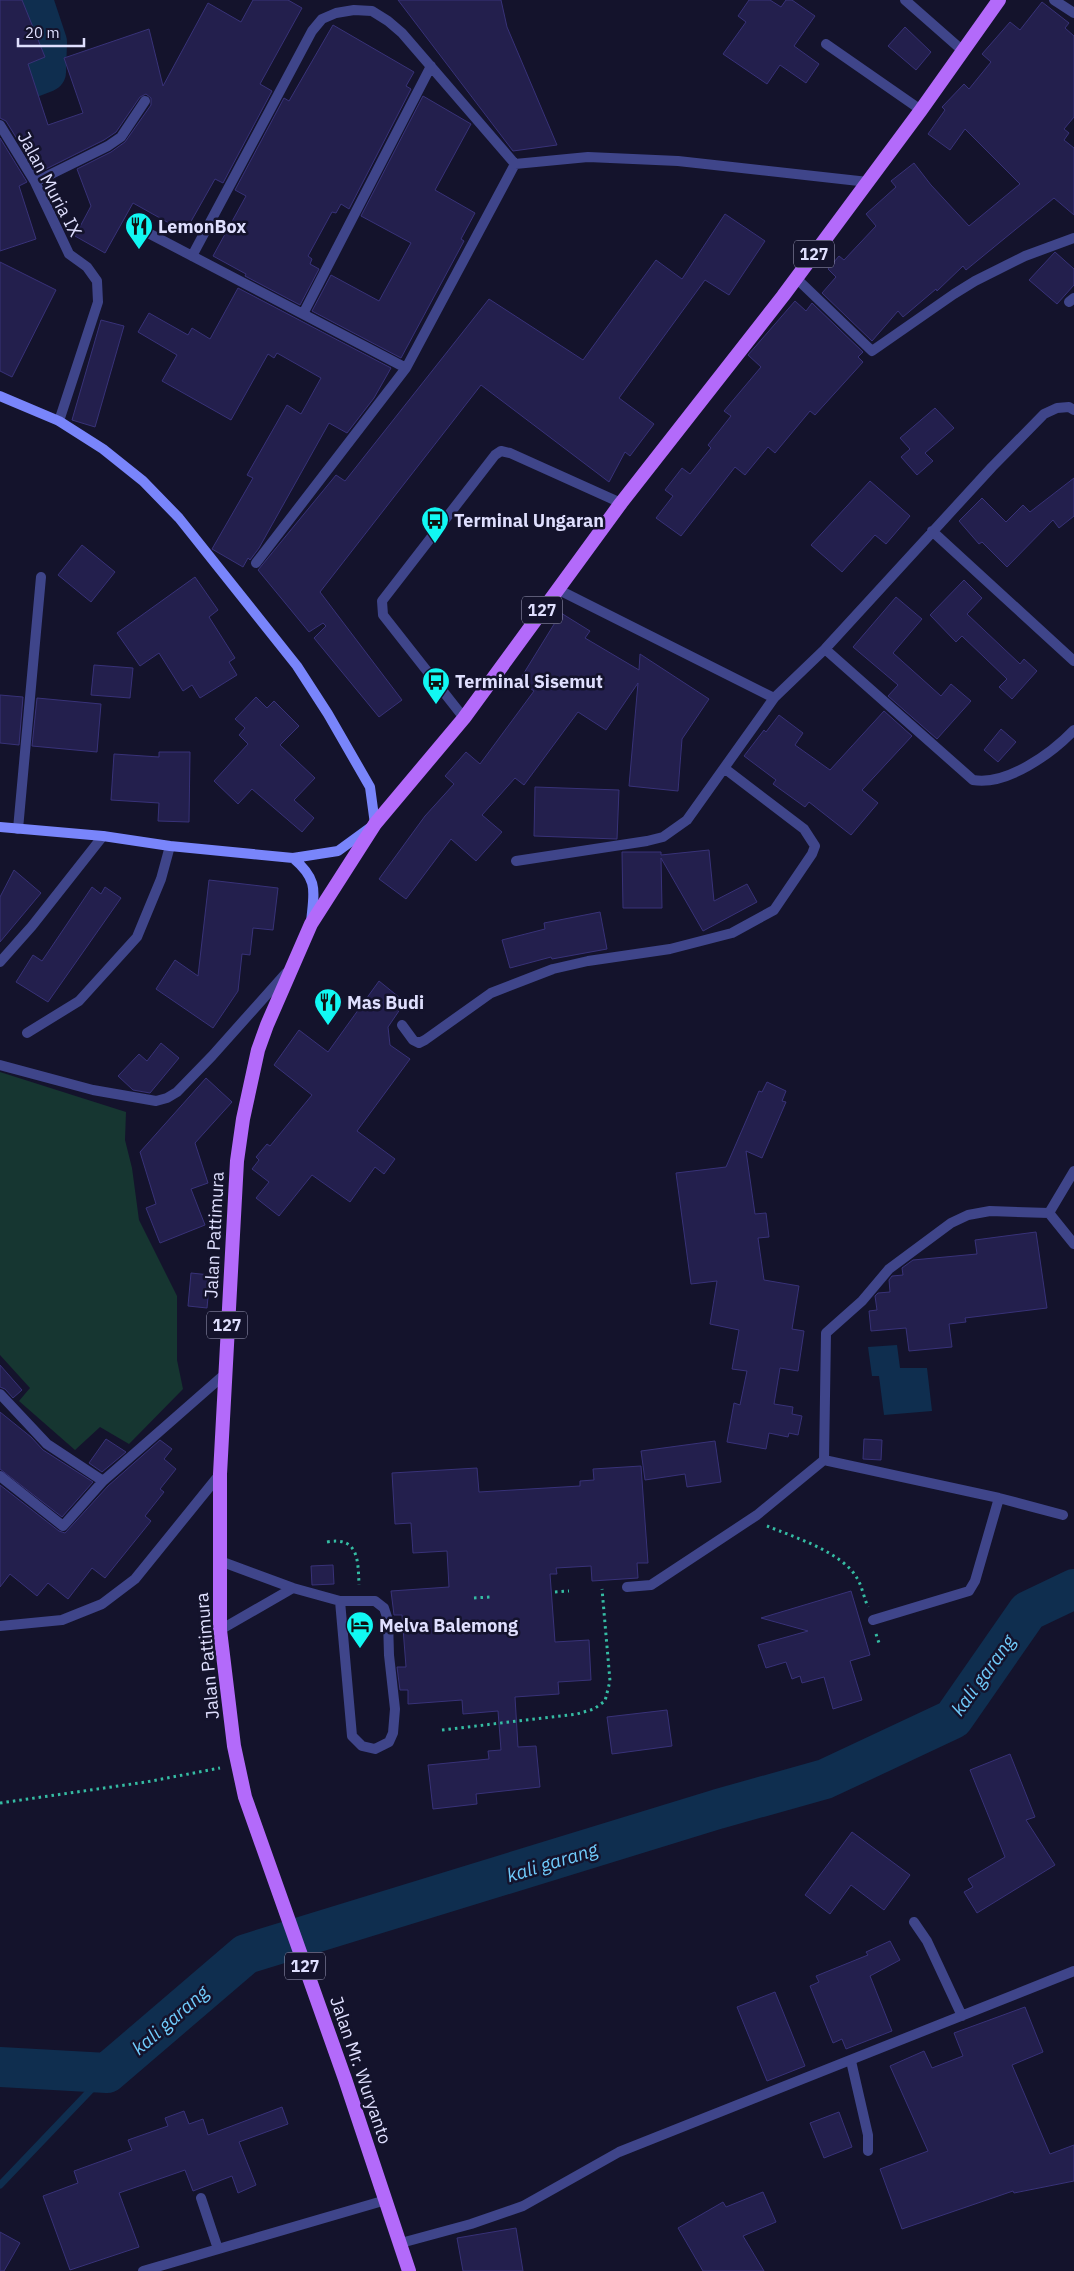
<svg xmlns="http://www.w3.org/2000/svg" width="1074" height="2271" font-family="'IBM Plex Sans',sans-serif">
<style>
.green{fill:#163631}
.water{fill:#0f2e4f}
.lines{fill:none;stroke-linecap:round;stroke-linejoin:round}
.stream{stroke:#0f2e4f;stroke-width:7}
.river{stroke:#0f2e4f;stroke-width:40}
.building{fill:#231f4d;stroke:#383278}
.path{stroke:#35bca3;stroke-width:3;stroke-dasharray:2.5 4;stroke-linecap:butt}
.service{stroke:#3f458a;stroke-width:10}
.pedestrian{stroke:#3f458a;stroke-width:10}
.minor{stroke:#3f458a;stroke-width:10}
.secondary{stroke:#7985fb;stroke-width:10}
.primary{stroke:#b36afa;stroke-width:14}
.labels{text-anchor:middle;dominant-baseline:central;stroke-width:5;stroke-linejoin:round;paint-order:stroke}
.shield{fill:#14132c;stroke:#a2a2bf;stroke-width:1}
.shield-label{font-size:16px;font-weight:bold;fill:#dfdffe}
.street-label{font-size:18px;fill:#dfdffe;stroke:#14132c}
.poi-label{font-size:18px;font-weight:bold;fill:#dfdffe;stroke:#14132c;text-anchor:start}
.water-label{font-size:19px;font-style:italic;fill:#70cbfb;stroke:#14132c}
</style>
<rect width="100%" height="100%" fill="#14132c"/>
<path class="green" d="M0,1072L126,1112L125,1140L132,1168L139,1220L177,1296V1360L183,1389L129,1444L100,1427L75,1450L19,1401L30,1388L0,1355Z"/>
<path class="water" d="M897,1345L900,1368H927L932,1411L884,1415L879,1376H872L868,1347Z"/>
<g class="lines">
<path class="stream" d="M0,2185L107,2073"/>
<path class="river" d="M0,79L20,82L46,72L47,42L33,0
M0,2067L107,2073L246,1954L718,1809L825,1779L953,1719L1028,1611L1074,1589"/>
</g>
<path class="building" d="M0,0H22L45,57L28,64L48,125L83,113L64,58L149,29L163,86L208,3L241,22L253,0H288L302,8L260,84L272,91L223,183L215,179L185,232L133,203L105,253L75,236L91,206L77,169L111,152L125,142L151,105V98L146,94L140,97L116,132L104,140L38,173L6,121L0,118Z
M398,0H501L507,27L557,145L513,151Z
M749,0H770L781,7L786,0H792L815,16L794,46L819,64L806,83L780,65L767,84L723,54L746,22L738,16Z
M1042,2L1069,23L1065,28L1074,36V117L1064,129L1069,133L1064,140L1074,148V215L1054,198L966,270L963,266L937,291L936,289L903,317L898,311L872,341L822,293L836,277L828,269L839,256L844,260L876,226L866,214L896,187L891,181L914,163L931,185L969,226L1020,184L965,129L950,150L928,134L945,110L942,107L964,84L969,89L991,62L982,54L1010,22L1020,30Z
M333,25L414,72L406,86L411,89L349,209L341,204L336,213L332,212L308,256L312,259L310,264L319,269L300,305L245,276L246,274L213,256L246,196L235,190L284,98L289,101Z
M905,27L931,52L916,70L888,46Z
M423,96L471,124L435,190L475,213L461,239L464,241L401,358L312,311L331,275L379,301L411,243L361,216Z
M0,138L27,182L19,186L36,239L0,251Z
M725,214L765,241L729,295L705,280L619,398L654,424L630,456L625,452L609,482L481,385L320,592L402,700L379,717L314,638L326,626L323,623L309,632L258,570L336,475L345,481L489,299L583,360L656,260L682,279Z
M1055,252L1074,269V285L1057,304L1029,280Z
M0,262L56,290L12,377L0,371Z
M238,288L391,368L374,398L347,433L329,423L259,548L250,560L248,558L243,567L212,549L253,478L247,475L287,405L301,414L321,378L277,353L274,358L268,354L231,420L162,381L177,355L138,332L149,313L188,335L192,328L210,339Z
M795,301L806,311L812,303L863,352L858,357L863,362L815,415L810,411L775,453L768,447L745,475L735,467L681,536L656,518L673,496L665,490L682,468L690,474L711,448L708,445L731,416L724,411L761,367L748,355Z
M101,320L124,326L95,427L72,420Z
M935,408L954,428L925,453L933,461L917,475L901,457L910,449L900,438Z
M1074,478V516L1059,528L1053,520L1007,567L982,542L979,544L959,521L982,498L1006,522L1023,505L1030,512Z
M870,481L910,516L886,544L875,535L842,572L811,545Z
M82,545L115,572L91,602L58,575Z
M195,577L218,610L209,617L235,658L229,662L237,675L200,698L192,685L183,691L159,653L140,666L117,633Z
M964,580L982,598L967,614L1020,664L1024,659L1037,671L1012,699L999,687L1007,679L962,636L956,642L930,615Z
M896,597L922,619L893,653L941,696L951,684L971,701L937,739L888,696L898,685L853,647Z
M561,613L590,631L585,638L639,670L640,654L709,699L682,739L678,791L629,786L638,683L606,730L578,712L524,785L515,778L482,815L502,832L476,861L451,839L406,899L379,879L425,816L454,784L445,776L466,752L480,764L534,691L519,681Z
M94,665L133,668L130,698L91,695Z
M0,695L23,697L19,745L0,743Z
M256,697L267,708L274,701L299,726L280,745L315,778L294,800L314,818L302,832L252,789L238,804L214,781L248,744L239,735L245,728L235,719Z
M37,698L101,704L97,752L32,746Z
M884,711L912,736L862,790L878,803L851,835L809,802L805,807L773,784L776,780L744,756L764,730L766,732L779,715L803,733L795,745L830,770Z
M1001,729L1016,742L998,762L984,750Z
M159,752H190L189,822L158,821L159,803L111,800L114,754L159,757Z
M535,787L619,790L617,839L534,836Z
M709,850L714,901L747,884L757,902L703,931L661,858L662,908H623L622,852H661V855Z
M14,870L41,893L0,942V897Z
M209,880L278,888L273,930L253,928L250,955L242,954L238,991L213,1028L156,989L175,960L198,976Z
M92,887L101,894L105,887L121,898L48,1002L16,982L33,955L42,961Z
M600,912L607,949L552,959L551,957L510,968L502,940L545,929L544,923Z
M379,981L405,1002L388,1027L390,1045L410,1059L357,1131L395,1159L384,1174L375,1167L350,1202L312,1175L279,1216L256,1198L269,1182L252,1169L259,1160L256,1157L267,1144L270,1146L312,1095L274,1065L299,1030L328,1052Z
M161,1043L179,1058L150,1093L133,1090L118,1076L139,1054L147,1061Z
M206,1078L232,1102L195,1143L208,1183L191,1189L205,1225L160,1243L146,1208L156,1204L140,1152Z
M767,1082L786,1091L782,1101L786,1102L762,1158L746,1151L755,1214L766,1213L769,1237L758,1238L764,1280L799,1286L792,1329L804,1331L798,1371L780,1368L774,1404L793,1407L792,1414L802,1416L798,1435L789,1433L788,1437L769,1433L766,1449L727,1442L734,1403L740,1405L747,1371L732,1369L739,1330L710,1324L717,1281L691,1284L676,1173L726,1167L759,1091L762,1092Z
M1036,1232L1047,1308L965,1318L966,1322L949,1324L952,1347L909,1351L906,1328L871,1331L869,1311L877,1310L875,1296L878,1293L890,1292L889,1280L892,1276L903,1275L902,1268L913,1260L977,1254L975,1240Z
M191,1273L210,1275L207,1308L188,1306Z
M0,1365L22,1390L13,1398L5,1389L0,1387Z
M0,1412L31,1437L43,1450L93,1482L62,1517L0,1469Z
M106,1439L126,1452L102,1472L89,1463Z
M864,1439L882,1440L881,1460L863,1459Z
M160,1440L172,1449L164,1459L176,1469L160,1489L164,1492L145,1516L151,1521L105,1578L92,1568L68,1599L48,1583L37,1596L10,1574L0,1587V1485L59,1531L65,1533L108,1486Z
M715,1441L721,1482L687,1487L685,1474L645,1480L641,1451Z
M641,1466L648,1563H637L638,1578L592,1581L591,1566L556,1568L557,1574H550L555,1642L589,1640L591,1680L558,1682L559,1694L515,1697L518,1747L536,1746L540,1787L476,1794L477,1804L433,1809L428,1765L489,1759L488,1751L501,1750L498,1711L463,1714L462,1700L408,1704V1690H400L397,1667H406L402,1615H394L391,1591L449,1587L447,1551L413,1553L411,1523L395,1524L392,1473L477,1468L479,1492L580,1486V1481L594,1480L593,1469Z
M333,1565L334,1584L312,1585L311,1566Z
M851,1591L870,1655L850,1661L862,1700L833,1709L824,1677L802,1683L800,1676L792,1679L786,1662L766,1668L758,1645L808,1631L761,1618Z
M667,1710L672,1746L612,1754L607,1717Z
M1010,1754L1035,1817L1026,1820L1055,1865L977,1913L964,1892L973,1887L968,1879L1005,1857L970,1770Z
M852,1832L910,1875L884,1910L851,1885L830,1914L805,1895Z
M890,1941L900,1960L870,1976L892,2031L846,2049L842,2039L833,2043L810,1986L819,1982L816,1976L868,1955L866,1952Z
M775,1992L805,2066L767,2081L737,2007Z
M1025,2007L1043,2052L1012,2065L1050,2154L1074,2145V2181L1014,2193L1013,2191L902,2229L880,2169L928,2151L890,2066L924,2051L932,2068L963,2056L954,2033Z
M282,2107L288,2124L239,2142L256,2185L238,2193L232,2176L193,2191L185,2170L119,2193L139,2247L70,2270L43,2196L78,2183L74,2171L132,2150L128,2140L168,2126L165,2118L184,2111L189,2124L203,2119L208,2135Z
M839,2112L852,2147L824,2158L810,2123Z
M763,2192L776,2222L743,2236L764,2271H703L678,2228L723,2202L726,2207Z
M516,2228L523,2271H463L457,2238Z
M0,2232L20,2243L4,2271H0Z"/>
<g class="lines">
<path class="path" d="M767,1526C794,1537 842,1552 857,1578C862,1586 864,1598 868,1607
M327,1542C359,1536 358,1561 359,1585
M555,1592L569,1591
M474,1598L491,1597
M876,1634L879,1643
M442,1730L577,1714L594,1709L605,1701L610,1681L602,1589
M0,1803L146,1782L220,1768"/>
<path class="service" d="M826,44L921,110
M464,718L383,615L382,601L495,455L501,451L510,453L621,503
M18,829L41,577
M220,1561L293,1588L340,1601H375L384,1608L388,1620L389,1655L395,1709L393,1733L389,1742L375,1749L362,1746L352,1736L340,1601
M220,1630L293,1588
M851,2061L868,2135V2151"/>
<path class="pedestrian" d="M1049,1213L1074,1244
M824,1460L999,1498L1063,1515
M627,1587L651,1585L757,1515L824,1460L826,1333L862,1301L889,1269L951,1223L968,1215L990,1211L1049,1213L1074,1171
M873,1620L969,1591L975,1581L999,1498"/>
<path class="minor" d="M905,0L963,51
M1054,0L1074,13
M0,125L35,182L69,254L87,267L97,281L98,302L59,421
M35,182L108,146L121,137L145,101
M131,224L406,368
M192,256L312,31L322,19L336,13L354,10L372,11L388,21L402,33L515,164L588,157L678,161L868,182
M796,278L872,351L954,294L975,281L1025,256L1074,238
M1069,302L1074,298
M303,314L431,66
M932,531L1074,661
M256,563L406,368L515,164
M557,589L774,698
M825,649L973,780C1007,786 1052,753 1074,730
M516,861L647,841L663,837L687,820L774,698L825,649L992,467L1044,414L1057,408L1069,407L1074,410
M0,962L32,926L103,836
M402,1025L413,1040L419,1043L425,1040L491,993L553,969L588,961L670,949L732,933L774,910L812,854L815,846L804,829L724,768
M27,1033L79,1001L137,937L161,879L170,846
M0,1065L93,1090L156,1101L167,1098L177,1092L212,1056L286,973
M0,1394L47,1444L103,1481
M0,1476L63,1526L103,1481L225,1374
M0,1626L62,1620L102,1604L135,1579L220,1474
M914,1922L927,1941L962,2016
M201,2198L218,2249
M401,2243L471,2224L523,2206L619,2152L1074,1971
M143,2271L386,2200"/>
<path class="secondary" d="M0,396L59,421L103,449L143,481L179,518L297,666L328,714L370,787L375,824L338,851L293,858L170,846L103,836L0,827
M293,858C319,880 314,891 311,922"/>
<path class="primary" d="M409,2271L345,2079L245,1797L234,1746L220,1630V1474L237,1161L243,1119L258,1050L267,1025L311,924L375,824L464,718L621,503L783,296L921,110L999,0"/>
</g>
<defs>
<g id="restaurant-pin" transform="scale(1.4375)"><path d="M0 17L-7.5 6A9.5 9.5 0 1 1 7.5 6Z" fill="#11f8f3" stroke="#14132c"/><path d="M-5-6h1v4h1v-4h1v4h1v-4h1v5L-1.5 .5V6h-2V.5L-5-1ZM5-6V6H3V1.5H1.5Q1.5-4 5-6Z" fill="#111"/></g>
<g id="bus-pin" transform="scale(1.4375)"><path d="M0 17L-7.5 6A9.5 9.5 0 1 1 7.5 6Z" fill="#11f8f3" stroke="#14132c"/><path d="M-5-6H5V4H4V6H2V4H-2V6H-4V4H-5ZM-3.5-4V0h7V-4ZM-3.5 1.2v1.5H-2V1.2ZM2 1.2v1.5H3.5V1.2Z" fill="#111"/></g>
<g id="hotel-pin" transform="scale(1.4375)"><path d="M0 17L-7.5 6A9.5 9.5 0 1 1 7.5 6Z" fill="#11f8f3" stroke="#14132c"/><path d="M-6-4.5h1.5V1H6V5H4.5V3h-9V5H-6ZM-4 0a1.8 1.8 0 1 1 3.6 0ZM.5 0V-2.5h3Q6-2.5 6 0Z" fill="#111"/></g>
</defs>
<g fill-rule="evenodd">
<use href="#restaurant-pin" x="139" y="226"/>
<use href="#bus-pin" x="435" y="520"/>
<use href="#bus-pin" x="436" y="681"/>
<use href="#restaurant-pin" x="328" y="1002"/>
<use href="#hotel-pin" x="360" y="1625"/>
</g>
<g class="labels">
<g class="shield">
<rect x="794" y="240.5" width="40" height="27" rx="4"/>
<rect x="522" y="596.5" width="40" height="27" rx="4"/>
<rect x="207" y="1311.5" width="40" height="27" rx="4"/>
<rect x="285" y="1952.5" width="40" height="27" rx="4"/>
</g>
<g class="shield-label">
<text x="814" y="254">127</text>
<text x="542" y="610">127</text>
<text x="227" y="1325">127</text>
<text x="305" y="1966">127</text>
</g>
<g class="street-label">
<text transform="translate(50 184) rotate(62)">Jalan Muria IX</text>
<text transform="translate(214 1235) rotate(-87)">Jalan Pattimura</text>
<text transform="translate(207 1656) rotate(-95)">Jalan Pattimura</text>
<text transform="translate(361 2070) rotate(71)">Jalan Mr. Wuryanto</text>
</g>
<g class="poi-label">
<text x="158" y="226">LemonBox</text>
<text x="454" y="520">Terminal Ungaran</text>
<text x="455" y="681">Terminal Sisemut</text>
<text x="347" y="1002">Mas Budi</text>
<text x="379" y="1625">Melva Balemong</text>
</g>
<g class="water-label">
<text transform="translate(983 1675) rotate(-54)">kali garang</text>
<text transform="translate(552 1862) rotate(-17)">kali garang</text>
<text transform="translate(170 2020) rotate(-41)">kali garang</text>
</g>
</g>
<path d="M18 38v8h66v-8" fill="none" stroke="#dfdffe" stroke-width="2.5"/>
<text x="25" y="38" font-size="15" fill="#dfdffe" stroke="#14132c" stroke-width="4" paint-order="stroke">20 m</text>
</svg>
